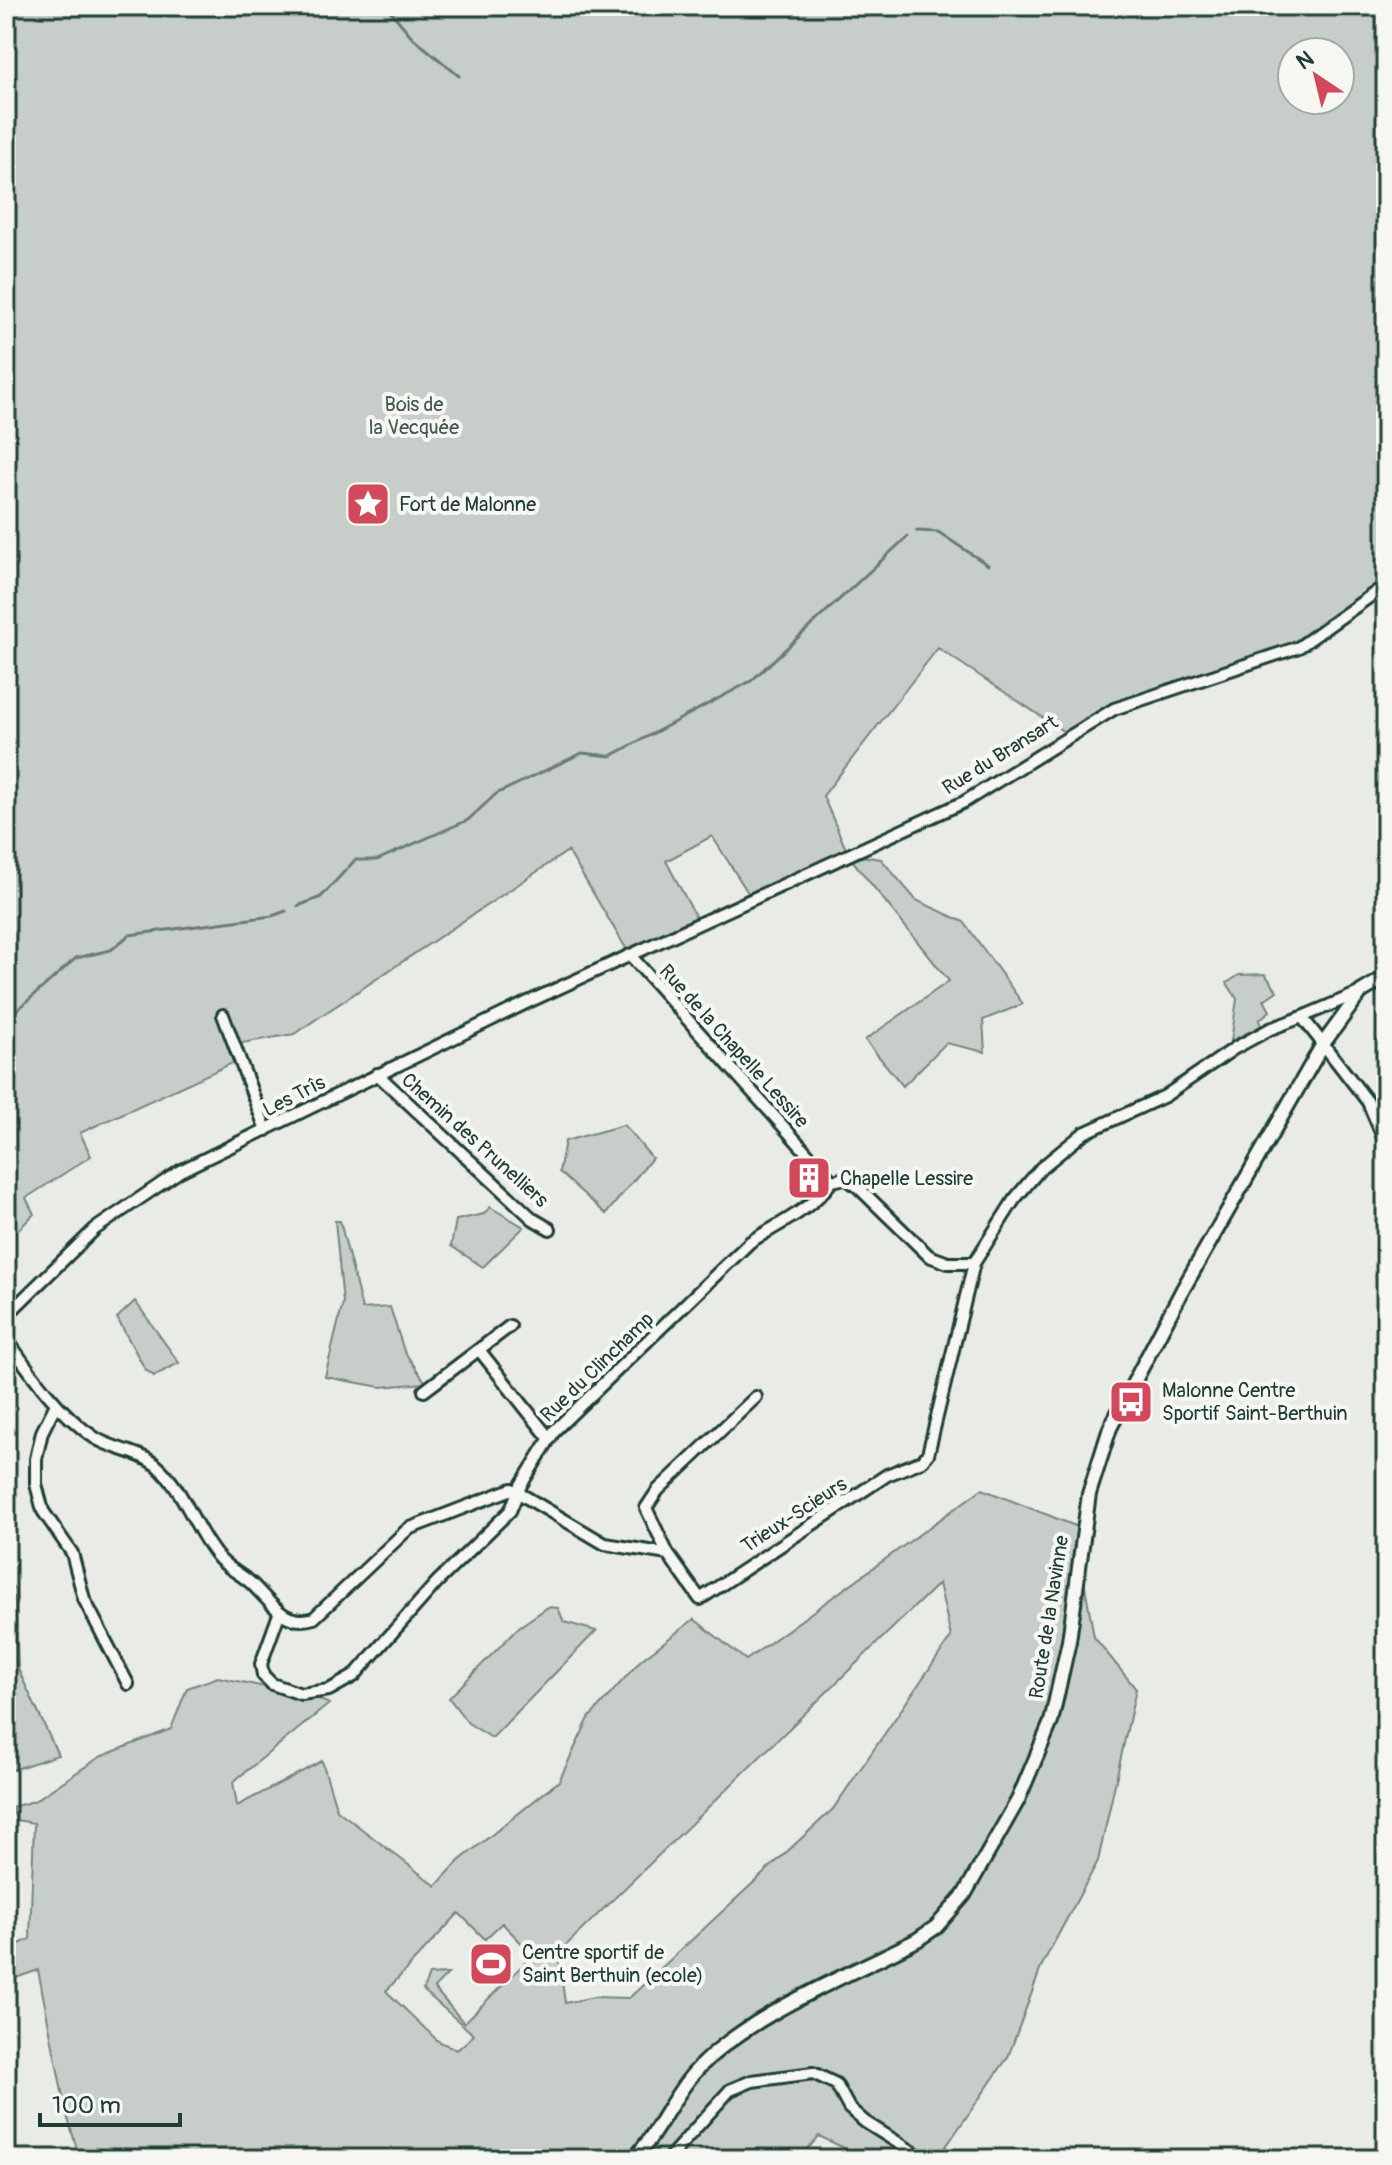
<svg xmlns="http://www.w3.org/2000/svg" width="1392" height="2165" font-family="Pangolin,sans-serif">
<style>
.green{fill:#c7cec9;stroke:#73867e;stroke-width:2;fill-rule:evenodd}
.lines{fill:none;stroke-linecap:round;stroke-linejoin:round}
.stream{stroke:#687c75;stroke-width:3}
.minor-casing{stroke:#1f3d34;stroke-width:16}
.tertiary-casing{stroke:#1f3d34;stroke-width:18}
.minor{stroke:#f6f6f2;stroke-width:10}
.tertiary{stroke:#f6f6f2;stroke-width:12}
.labels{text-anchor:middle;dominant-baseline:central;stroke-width:8;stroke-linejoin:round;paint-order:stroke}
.park-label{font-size:20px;fill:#415a52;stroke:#f6f6f2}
.poi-label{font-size:20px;fill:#1f3d34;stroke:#f6f6f2;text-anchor:start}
.street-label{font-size:20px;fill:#1f3d34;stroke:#f6f6f2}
</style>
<rect width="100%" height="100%" fill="#e9ebe7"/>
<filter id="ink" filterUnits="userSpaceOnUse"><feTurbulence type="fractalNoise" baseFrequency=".0125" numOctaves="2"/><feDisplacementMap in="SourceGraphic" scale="16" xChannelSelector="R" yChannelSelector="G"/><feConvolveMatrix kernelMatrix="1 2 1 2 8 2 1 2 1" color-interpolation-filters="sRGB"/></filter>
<g filter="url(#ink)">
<path class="green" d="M6,6H1386V585L1299,647L1140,699L1066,733L938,648L823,796L848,854L881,859L916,900L964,922L1023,1004L983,1020L985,1052L946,1043L903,1086L865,1040L949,981L848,855L752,899L712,836L666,861L699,923L630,955L568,851L294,1034L236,1044L237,1061L80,1133L91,1156L26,1198L34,1214L6,1242ZM1292,52H1340V100H1292Z
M1265,974L1277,991L1264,1000L1270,1011L1259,1020L1261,1026L1231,1041L1237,999L1227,983L1239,975Z
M624,1125L652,1158L606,1214L559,1172L565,1141Z
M490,1207L524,1227L483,1267L451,1246L456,1220L484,1214Z
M335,1221H340L362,1309L390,1307L404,1351L426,1383L381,1387L325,1377L343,1303Z
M135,1301L179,1363L154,1376L145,1369L117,1318Z
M982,1489L1083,1529L1082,1569L1094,1637L1136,1689L1098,1861L1042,1965L1008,2057L938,2158L903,2144L924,2159H896L899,2151L892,2159H867L819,2136L799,2159H80L66,2112L38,1970L16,1978L6,1950L30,1939L34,1823L16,1820L12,1807L34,1801L100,1757L171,1729L187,1688L218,1677L317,1698L329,1704L233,1782L237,1806L322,1761L337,1810L436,1886L459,1861L559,1781L589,1718L641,1660L694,1619L746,1660ZM939,1583L951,1637L833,1809L629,1998L594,1997L565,2003L558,1953ZM459,1913L485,1939L502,1923L533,1955L464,2023L434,1988L448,1974L429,1975L423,1990L474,2035L457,2050L438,2041L386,1991Z
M6,1574L15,1591L18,1669L58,1755L6,1772Z
M548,1607L558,1608L564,1622L596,1631L492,1738L468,1723L449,1698L519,1627Z"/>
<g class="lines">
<path class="stream" d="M386,6L413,38L459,76
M916,531L938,532L988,565
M298,906L321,897L355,860H377L468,820L496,794L582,753L611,756L751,681L908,536
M6,1020L76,958L111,950L129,935L272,916L286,911"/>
<g class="minor-casing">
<path id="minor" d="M630,955L832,1181L846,1178L858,1187L929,1256L948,1263H974
M223,1015L266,1130
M1302,1017L1361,992
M377,1074L533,1219L550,1229
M6,1316L95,1229L180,1171L526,1003L964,802L1114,709L1299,647L1386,585
M6,1338C31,1374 58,1413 95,1438C114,1450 139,1451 156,1465C184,1489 194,1528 217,1556C227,1569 244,1575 255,1587C273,1605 286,1627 314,1618L408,1529L512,1489L605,1544L668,1554L700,1599L887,1475L922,1461L928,1454L974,1263L1014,1200L1041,1168L1084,1133L1165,1096L1235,1048L1270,1029L1302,1017L1368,1102L1386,1144
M480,1351L549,1438
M424,1391L510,1326
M56,1404L42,1432L36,1459V1484L43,1511L72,1553L84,1599L128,1684
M668,1554L646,1508L658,1490L756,1397
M279,1614L261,1664L263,1675L272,1684L301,1694L329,1690L354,1676L437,1582L510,1511L521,1485L555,1430L750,1242C780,1223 810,1211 832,1181
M668,2159L730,2090L752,2081L813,2073L836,2084L849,2108L865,2122L924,2159"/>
</g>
<g class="tertiary-casing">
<path id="tertiary" d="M634,2159C658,2133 670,2101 693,2074C742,2017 850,1975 917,1940L936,1927L964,1895L1018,1800L1051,1722L1069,1641L1089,1494L1110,1428L1183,1289L1323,1044L1361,992L1386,977"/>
</g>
<use href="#minor" class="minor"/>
<use href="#tertiary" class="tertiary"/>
</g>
</g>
<defs>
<g id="sight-square" transform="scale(2.3)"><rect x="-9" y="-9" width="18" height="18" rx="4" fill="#d1495b" stroke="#f6f6f2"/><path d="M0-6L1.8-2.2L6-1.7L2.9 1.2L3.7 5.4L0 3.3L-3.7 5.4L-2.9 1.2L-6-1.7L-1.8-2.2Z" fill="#fff"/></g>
<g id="building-square" transform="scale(2.3)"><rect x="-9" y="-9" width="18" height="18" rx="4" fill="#d1495b" stroke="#f6f6f2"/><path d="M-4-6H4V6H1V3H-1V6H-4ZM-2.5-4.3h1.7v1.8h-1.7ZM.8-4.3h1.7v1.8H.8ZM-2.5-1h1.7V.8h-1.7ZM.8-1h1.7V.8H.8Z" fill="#fff"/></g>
<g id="bus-square" transform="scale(2.3)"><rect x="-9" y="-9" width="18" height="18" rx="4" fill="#d1495b" stroke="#f6f6f2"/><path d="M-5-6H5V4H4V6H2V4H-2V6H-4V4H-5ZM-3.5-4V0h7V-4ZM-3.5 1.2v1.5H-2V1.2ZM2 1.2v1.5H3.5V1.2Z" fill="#fff"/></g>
<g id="stadium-square" transform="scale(2.3)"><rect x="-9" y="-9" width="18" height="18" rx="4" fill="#d1495b" stroke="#f6f6f2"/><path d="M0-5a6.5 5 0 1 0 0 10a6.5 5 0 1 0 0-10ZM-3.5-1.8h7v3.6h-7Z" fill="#fff"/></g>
</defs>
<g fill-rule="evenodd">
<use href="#sight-square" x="368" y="504"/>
<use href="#building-square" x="809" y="1178"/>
<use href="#bus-square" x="1131" y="1402"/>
<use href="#stadium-square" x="491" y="1964"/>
</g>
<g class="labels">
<g class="park-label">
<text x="414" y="404">Bois de<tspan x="414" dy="23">la Vecquée</tspan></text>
</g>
<g class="poi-label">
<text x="399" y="504">Fort de Malonne</text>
<text x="840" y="1178">Chapelle Lessire</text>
<text x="1162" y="1390">Malonne Centre<tspan x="1162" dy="23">Sportif Saint-Berthuin</tspan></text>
<text x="522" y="1952">Centre sportif de<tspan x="522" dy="23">Saint Berthuin (ecole)</tspan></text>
</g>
<g class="street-label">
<text transform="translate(1000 755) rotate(-32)">Rue du Bransart</text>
<text transform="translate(734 1046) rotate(48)">Rue de la Chapelle Lessire</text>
<text transform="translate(294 1096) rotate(-27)">Les Trîs</text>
<text transform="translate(475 1140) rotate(42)">Chemin des Prunelliers</text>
<text transform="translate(597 1367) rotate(-44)">Rue du Clinchamp</text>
<text transform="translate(794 1515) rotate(-33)">Trieux-Scieurs</text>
<text transform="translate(1049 1617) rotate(-81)">Route de la Navinne</text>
</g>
</g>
<rect width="1392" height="2165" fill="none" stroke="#f6f6f2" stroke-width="32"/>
<rect x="16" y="16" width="1360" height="2133" fill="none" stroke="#1f3d34" stroke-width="3" filter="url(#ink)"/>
<g transform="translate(1316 76) rotate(325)"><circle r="38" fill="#f6f6f2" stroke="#a0aca6" stroke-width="2"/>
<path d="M0-6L14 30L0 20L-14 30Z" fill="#d1495b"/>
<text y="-12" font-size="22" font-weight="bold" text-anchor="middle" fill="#1f3d34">N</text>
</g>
<path d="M40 2113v12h140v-12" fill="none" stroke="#1f3d34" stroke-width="4"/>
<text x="52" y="2113" font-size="24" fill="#1f3d34" stroke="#f6f6f2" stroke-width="6" paint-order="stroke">100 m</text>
</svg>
